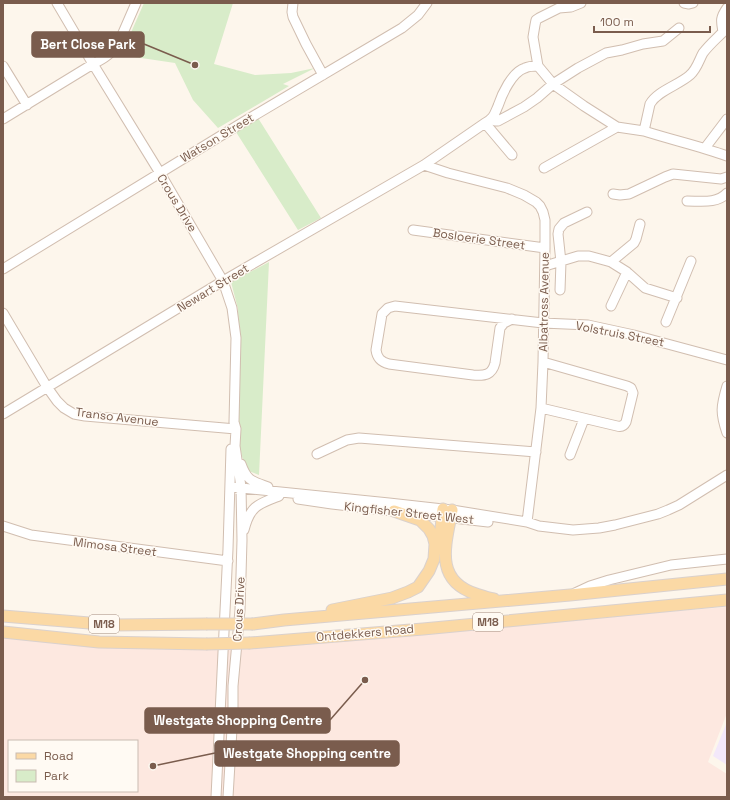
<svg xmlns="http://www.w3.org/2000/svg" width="730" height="800" font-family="'Space Grotesk',sans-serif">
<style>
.commercial{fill:#fde8e0;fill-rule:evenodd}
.education{fill:#f3e8fa}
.green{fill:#d8ecc9}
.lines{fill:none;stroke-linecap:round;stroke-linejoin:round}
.minor-casing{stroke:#d1beb0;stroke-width:11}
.major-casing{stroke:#dad1cd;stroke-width:13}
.minor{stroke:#fff;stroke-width:9}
.major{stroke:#fbd9a5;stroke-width:11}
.major-bridge-casing{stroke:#dad1cd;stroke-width:13;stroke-linecap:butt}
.major-bridge{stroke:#fbd9a5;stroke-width:11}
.labels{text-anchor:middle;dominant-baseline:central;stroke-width:3;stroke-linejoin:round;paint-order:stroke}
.shield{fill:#fffaf3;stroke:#a28b7f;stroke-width:1}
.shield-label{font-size:11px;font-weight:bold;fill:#7a5c4d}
.street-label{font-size:12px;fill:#7a5c4d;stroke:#fffaf3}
.leader{fill:none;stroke:#7a5c4d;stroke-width:1.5}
.callout-dot{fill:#7a5c4d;stroke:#fffaf3;stroke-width:1.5}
.callout{fill:#7a5c4d;stroke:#7a5c4d;stroke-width:1.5}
.callout-label{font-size:13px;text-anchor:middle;font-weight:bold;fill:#fff}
</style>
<rect width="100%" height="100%" fill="#fdf6ec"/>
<path class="commercial" d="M727,607V713L708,762L727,774V797H3V633L233,647ZM9,741H137V791H9Z"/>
<path class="education" d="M727,722V765L713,756Z"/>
<path class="green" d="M144,3H233L214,64L255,75L291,73L315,68L283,84L289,86L218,128L193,100L175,63L121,55Z
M258,118L321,218L298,230L236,132Z
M269,262L259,475L246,470L242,456L239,443V345L238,309L231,282Z"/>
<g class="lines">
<g class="minor-casing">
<path id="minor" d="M57,3L93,64L160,173L223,281L232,308L236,338L234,422L236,429L235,446L241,487L242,540L240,610L233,686V712L228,797
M293,3L292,12L293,17L306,44L323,75
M581,3L571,7L559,8L539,18L536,20L535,25L533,37L538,66L553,84L584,106L617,127L644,131
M684,3L689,4L693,3
M727,8C720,18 721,21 723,32C716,39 709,45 703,53C699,60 697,69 690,75C679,85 657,91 650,104L644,131C672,140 700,146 727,156
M3,66L27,105
M3,119L93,64C105,58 111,54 119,42L136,3
M492,119L495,121H498L524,107L537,98L553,84L578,68L606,53L622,50L643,44L663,41L679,28
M485,123L512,155
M705,148L727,119
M424,165L448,173L507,188L524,195L536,202L540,206L543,212L545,220V248L543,362L541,408L527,522
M544,168L617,127
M613,194L620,195L629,194L665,177L673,174L721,179L727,177
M687,201C701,201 717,204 727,193
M413,230L545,248
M611,262L634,243L636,239L640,224
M545,266L578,256H589L611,262L627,272L645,288L677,298
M3,269L245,121L402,28L418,15L427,3
M560,290L561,262L558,234L559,229L564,223L587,212
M611,306L627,272
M3,313L47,387L57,401L64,408L74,414L85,416L236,429
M512,319L504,323L500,328L495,363C492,375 485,376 473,375L389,364C381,362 377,358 376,350L382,314L388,308L395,306L543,323L588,325L634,335L727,360
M666,322L691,261
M727,386C721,406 720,413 727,433
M541,408L617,426C621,427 624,426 626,422L633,393L631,388L627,386L543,362
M3,414L223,281L424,165L485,123C494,118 494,115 498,106C502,94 512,72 525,68C529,66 534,66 538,66
M317,454L347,440L359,438L536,452
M570,455L584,419
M241,464C247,481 252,481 268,487
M231,487L389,503L452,510L527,522L539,526L573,530L599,528L615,525L658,514L668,510L679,505L727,475
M298,499L332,504L488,522
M3,526L31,535L228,561
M244,530C250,506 258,504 279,496
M575,593L590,586L609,580L671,565L727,559
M216,797L228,549L231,449"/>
</g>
<g class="major-casing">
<path id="major" d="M452,510C446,544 433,580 476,594C482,596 487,598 494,599
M440,538L443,509
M332,610L392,598L408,592L418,587L429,571L434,559L435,544L433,536L429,529L420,520L394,511
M3,616L114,625L206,624
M253,624L284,620L570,595L727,579
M3,632L99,642L206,644
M250,643L423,629L727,600"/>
</g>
<use href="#minor" class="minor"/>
<use href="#major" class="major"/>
<g class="major-bridge-casing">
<path id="major-bridge" d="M206,624H253
M206,644L250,643"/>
</g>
<use href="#major-bridge" class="major-bridge"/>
</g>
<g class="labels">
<g class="shield">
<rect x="473" y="613" width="30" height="18" rx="3"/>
<rect x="89" y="615" width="30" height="18" rx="3"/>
</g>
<g class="shield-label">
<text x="488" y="622">M18</text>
<text x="104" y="624">M18</text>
</g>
<g class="street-label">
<text transform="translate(217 138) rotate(-31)">Watson Street</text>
<text transform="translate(177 203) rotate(59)">Crous Drive</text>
<text transform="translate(479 239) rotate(8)">Bosloerie Street</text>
<text transform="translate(213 288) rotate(-31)">Newart Street</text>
<text transform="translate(544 302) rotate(-89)">Albatross Avenue</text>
<text transform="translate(620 334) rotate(11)">Volstruis Street</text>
<text transform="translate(117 417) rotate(7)">Transo Avenue</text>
<text transform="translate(409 513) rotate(6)">Kingfisher Street West</text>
<text transform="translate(115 547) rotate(7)">Mimosa Street</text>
<text transform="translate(239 609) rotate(-87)">Crous Drive</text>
<text transform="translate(365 633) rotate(-5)">Ontdekkers Road</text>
</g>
</g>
<path class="leader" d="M195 65L144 44M365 680L330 720M153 766L215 753"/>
<g class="callout-dot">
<circle cx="195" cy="65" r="4"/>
<circle cx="365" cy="680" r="4"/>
<circle cx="153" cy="766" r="4"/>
</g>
<g class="callout">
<rect x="32" y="32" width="112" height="25" rx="4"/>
<rect x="145" y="708" width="185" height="25" rx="4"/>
<rect x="215" y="741" width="184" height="25" rx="4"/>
</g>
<g class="callout-label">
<text x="88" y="49">Bert Close Park</text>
<text x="238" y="725">Westgate Shopping Centre</text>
<text x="307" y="758">Westgate Shopping centre</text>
</g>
<rect width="730" height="800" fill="none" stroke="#7a5c4d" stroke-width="8"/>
<rect x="8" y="740" width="130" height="52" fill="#fffaf3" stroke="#cabbb1"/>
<rect x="16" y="753" width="20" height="6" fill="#fbd9a5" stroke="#cabbb1"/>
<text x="44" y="760" font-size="12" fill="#7a5c4d">Road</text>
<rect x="16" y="770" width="20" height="12" fill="#d8ecc9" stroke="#cabbb1"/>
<text x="44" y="780" font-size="12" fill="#7a5c4d">Park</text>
<path d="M594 26v6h116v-6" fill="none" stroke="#7a5c4d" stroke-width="2"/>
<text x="600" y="26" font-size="12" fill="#7a5c4d" stroke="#fffaf3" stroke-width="3" paint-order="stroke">100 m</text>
</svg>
